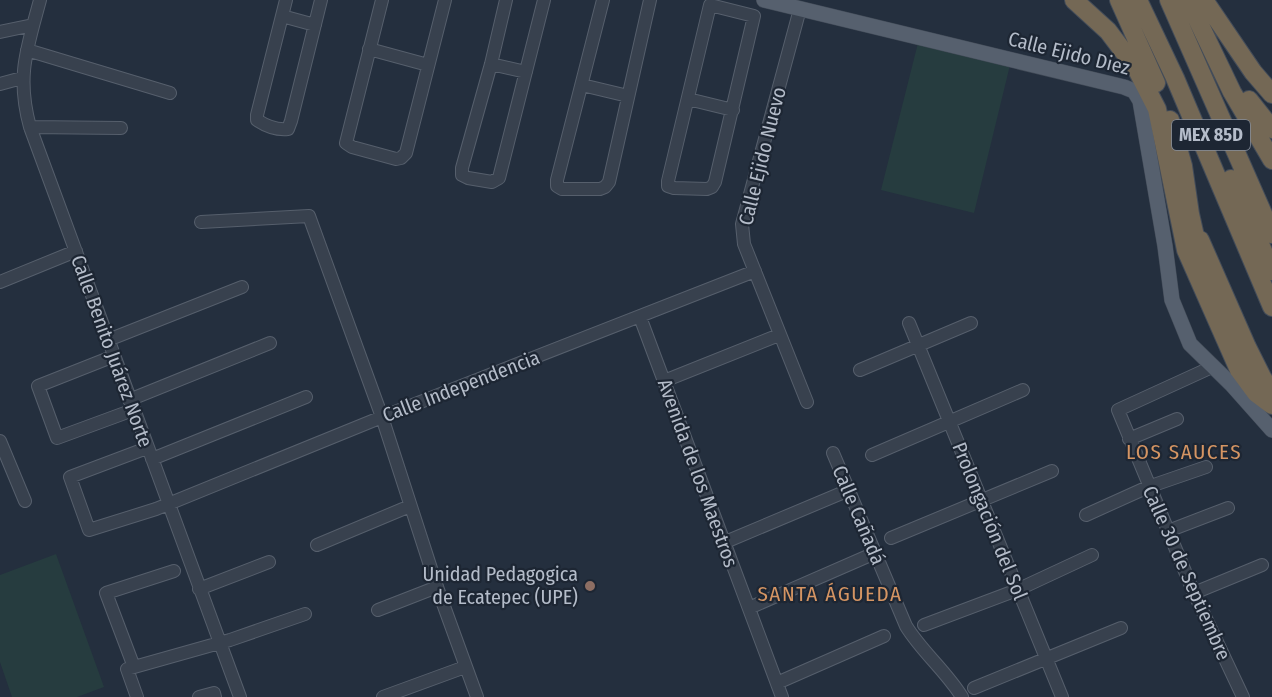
<svg xmlns="http://www.w3.org/2000/svg" width="1272" height="697" font-family="'Fira Sans Condensed',sans-serif">
<style>
.green{fill:#263c3f}
.lines{fill:none;stroke-linecap:round;stroke-linejoin:round}
.minor-casing{stroke:#565f6c;stroke-width:14}
.major-casing{stroke:#414a57;stroke-width:16}
.highway-casing{stroke:#434c59;stroke-width:20}
.minor{stroke:#38414e;stroke-width:12}
.major{stroke:#56606e;stroke-width:15}
.highway{stroke:#746855;stroke-width:18}
.education-dot{fill:#8d6e63;stroke:#1d2633;stroke-width:2}
.labels{text-anchor:middle;dominant-baseline:central;stroke-width:4.5;stroke-linejoin:round;paint-order:stroke}
.shield{fill:#1d2633;stroke:#878f9c;stroke-width:1.5}
.shield-label{font-size:18px;font-weight:bold;fill:#b4bcc9}
.street-label{font-size:20px;fill:#b4bcc9;stroke:#1d2633}
.poi-label{font-size:20px;fill:#b4bcc9;stroke:#1d2633;text-anchor:end}
.neighbourhood-label{font-size:21px;letter-spacing:1.5px;fill:#d59563;stroke:#1d2633}
</style>
<rect width="100%" height="100%" fill="#242f3e"/>
<path class="green" d="M919,39L1011,61L974,213L881,190Z
M56,554L104,687L77,697H12L0,662V575Z"/>
<g class="lines">
<g class="minor-casing">
<path id="minor" d="M40,0C27,49 16,76 30,127L240,697
M286,0L257,115V120C266,126 278,130 288,129L291,121L321,0
M382,0L346,143L352,147L396,159L401,158L406,153L445,0
M506,0L491,64L462,168V175L468,178L492,182L499,178L544,0
M603,0L557,180V186L562,189H600L605,187L609,182L650,0
M710,5L754,16L715,182L712,187L707,189L674,188L668,186V181Z
M800,9L742,224L744,244L807,402
M282,16L315,25
M0,32L33,25
M369,49L428,65
M27,50L170,93
M491,64L526,72
M0,84L22,78
M582,85L628,96
M688,99L733,110
M30,127L121,128
M201,222L309,216L382,417L437,587L477,697
M0,282L76,251
M640,317L782,697
M909,323L1062,697
M108,340L242,287
M114,356L38,386L57,438L133,410
M1212,367L1118,410L1194,593L1243,697
M860,370L971,323
M664,381L779,335
M129,400L270,343
M1129,439L1177,419
M0,441L25,501
M147,448L70,477L89,530L156,509L382,417L755,271
M833,453L906,626C922,652 946,671 962,697
M872,455L1023,390
M152,459L306,397
M1086,515L1148,487L1206,467
M1168,531L1228,508
M891,538L1052,471
M723,543L849,490
M317,545L410,506
M199,589L269,562
M1194,593L1262,565
M749,608L875,553
M378,610L437,587
M924,625L1017,590L1092,555
M134,667L106,593L174,571
M777,683L884,636
M974,688L1121,628
M137,697L127,669L230,640L305,614
M199,697L214,693L215,697
M383,697L465,667"/>
</g>
<g class="major-casing">
<path id="major" d="M764,0L1124,87L1134,91L1140,101L1165,246L1172,300L1190,344L1232,385L1272,430"/>
</g>
<g class="highway-casing">
<path id="highway" d="M1074,0L1108,31L1136,68L1157,109L1186,250L1239,370L1256,393L1272,405
M1119,0L1156,83
M1138,0L1175,78L1272,307
M1169,0L1272,234
M1188,0L1232,92L1272,160
M1204,0L1253,72L1272,94
M1249,100L1272,129
M1170,120L1183,166L1190,214L1199,254
M1231,179L1272,271
M1200,240L1247,347L1262,377L1272,393"/>
</g>
<use href="#minor" class="minor"/>
<use href="#major" class="major"/>
<use href="#highway" class="highway"/>
</g>
<circle class="education-dot" cx="590" cy="586" r="6"/>
<g class="labels">
<rect class="shield" x="1172" y="120" width="78" height="30" rx="4.5"/>
<g class="shield-label">
<text x="1211" y="135">MEX 85D</text>
</g>
<g class="street-label">
<text transform="translate(1069 53) rotate(14)">Calle Ejido Diez</text>
<text transform="translate(762 156) rotate(-76)">Calle Ejido Nuevo</text>
<text transform="translate(112 351) rotate(70)">Calle Benito Juárez Norte</text>
<text transform="translate(461 386) rotate(-21)">Calle Independencia</text>
<text transform="translate(698 473) rotate(70)">Avenida de los Maestros</text>
<text transform="translate(859 515) rotate(67)">Calle Cañadá</text>
<text transform="translate(990 521) rotate(68)">Prolongación del Sol</text>
<text transform="translate(1187 573) rotate(66)">Calle 30 de Septiembre</text>
</g>
<g class="poi-label">
<text x="578" y="574">Unidad Pedagogica<tspan x="578" dy="23">de Ecatepec (UPE)</tspan></text>
</g>
<g class="neighbourhood-label">
<text x="1184" y="452">LOS SAUCES</text>
<text x="830" y="594">SANTA ÁGUEDA</text>
</g>
</g>
</svg>
